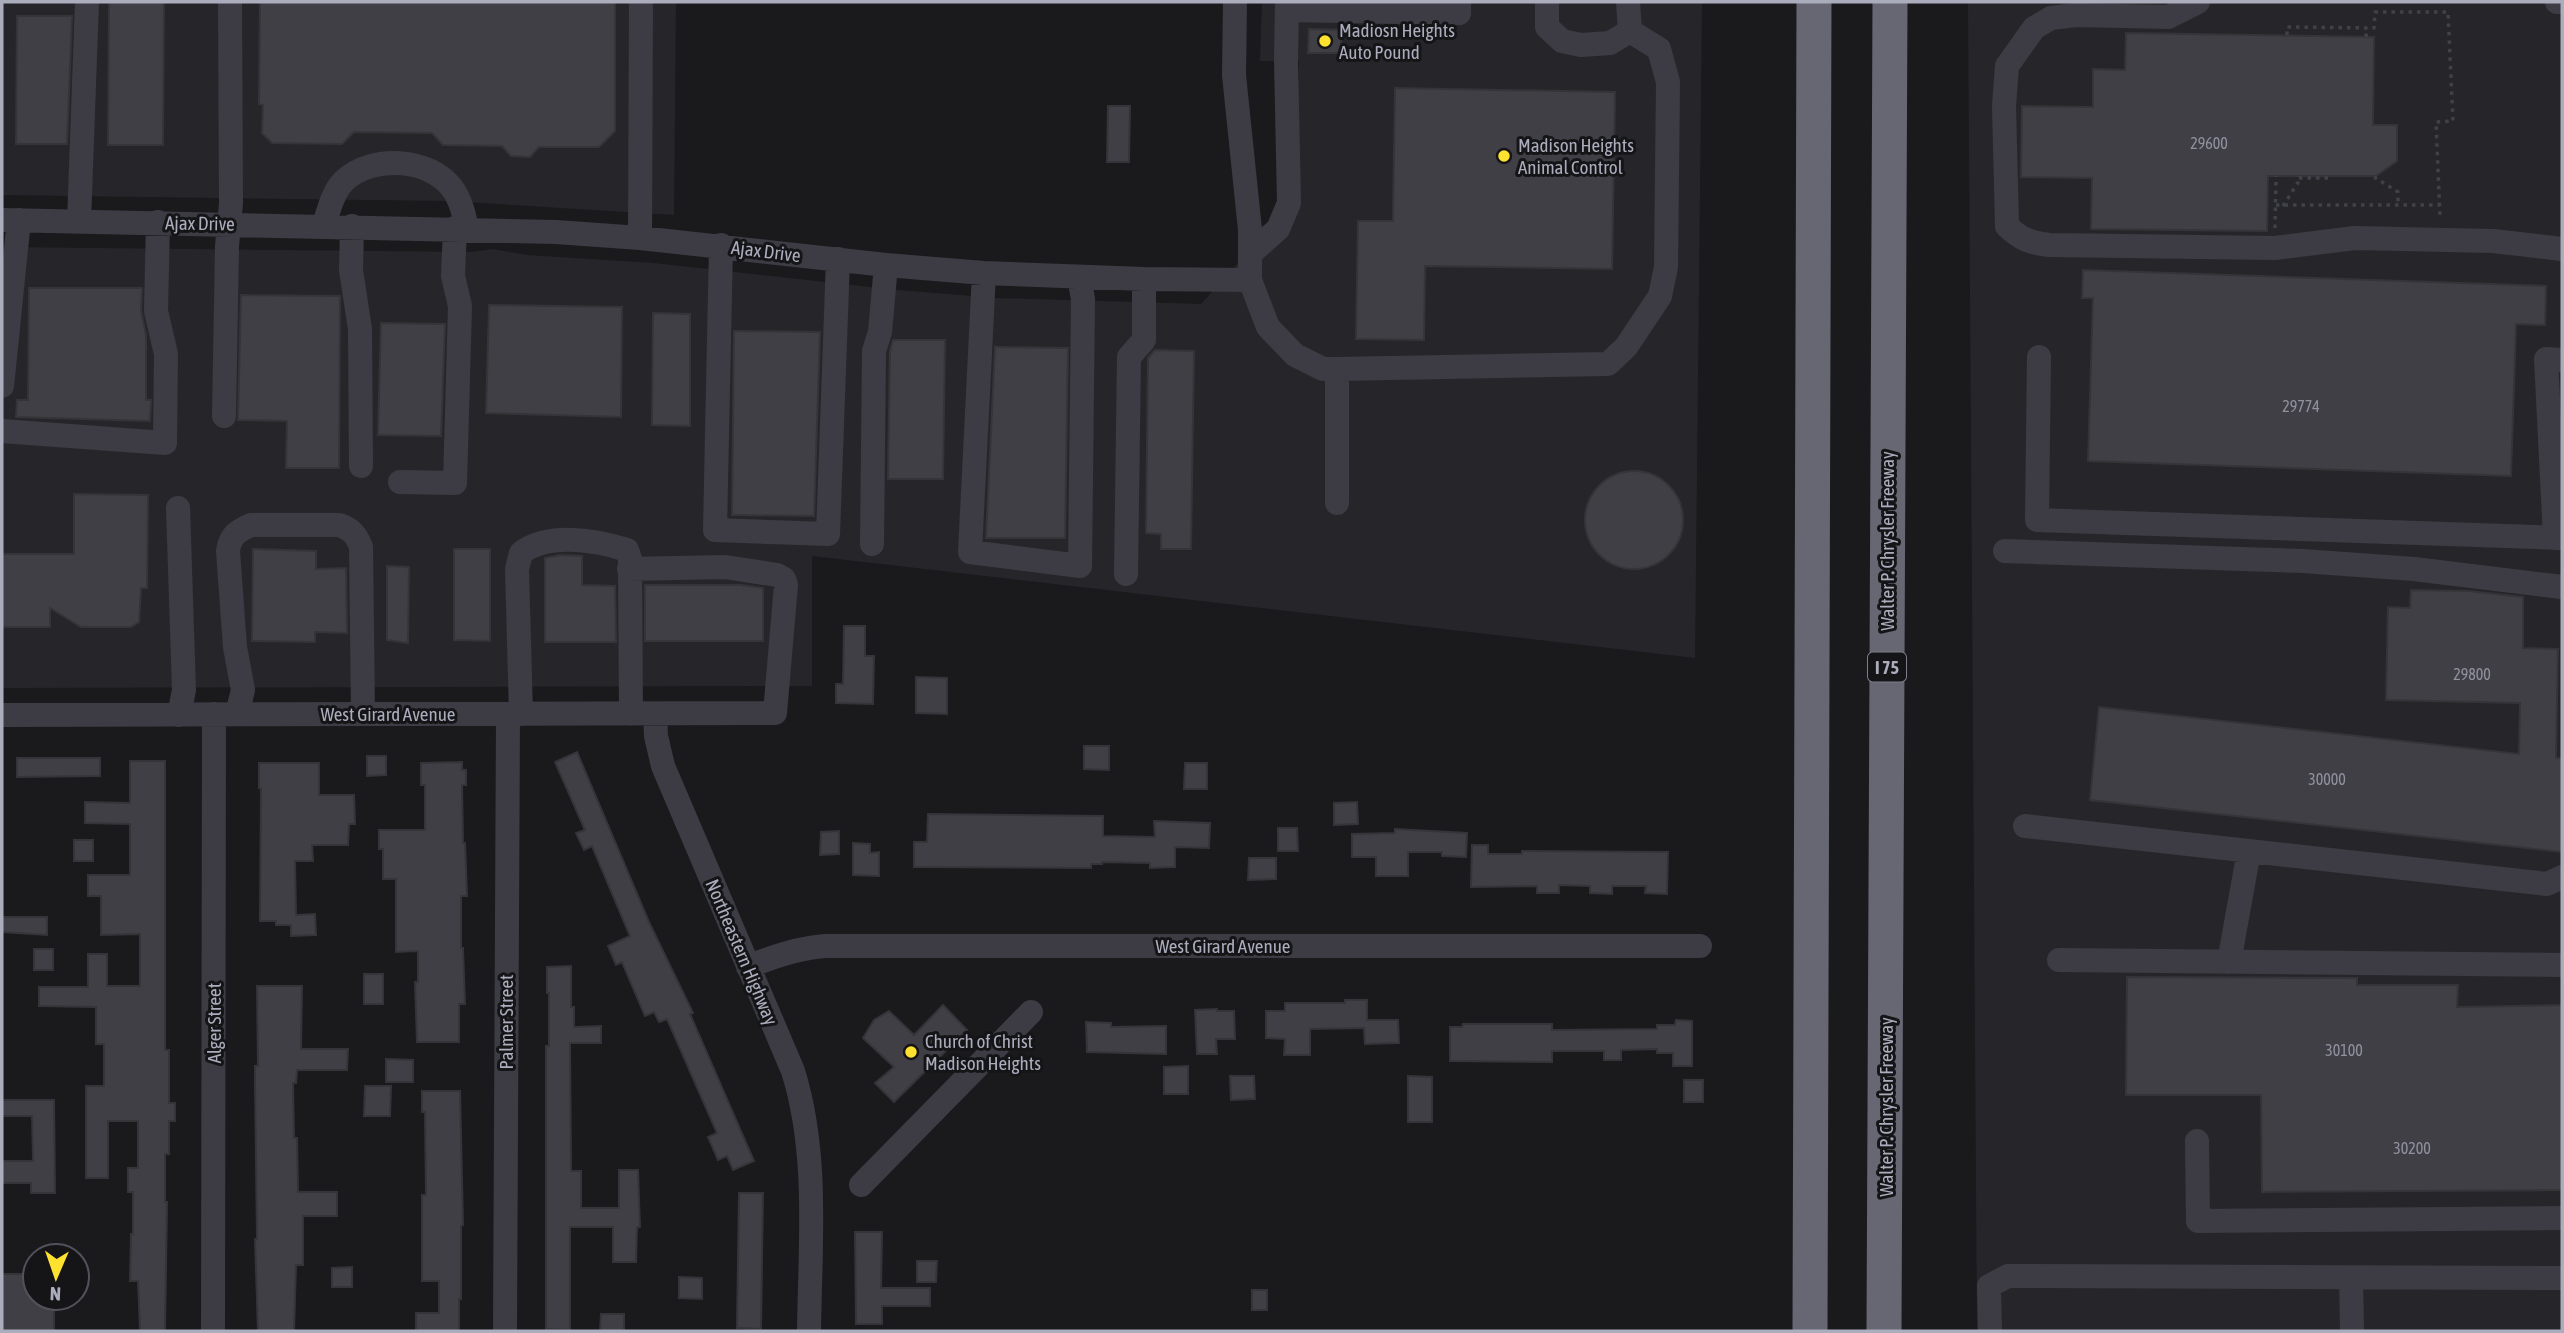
<svg xmlns="http://www.w3.org/2000/svg" width="2564" height="1333" font-family="'Asap Condensed',sans-serif">
<style>
.built{fill:#26262a}
.building{fill:#403f45;stroke:#353439;stroke-width:2}
.lines{fill:none;stroke-linecap:round;stroke-linejoin:round}
.path{stroke:#404149;stroke-width:3.5;stroke-dasharray:3.5 5;stroke-linecap:butt}
.minor{stroke:#3d3c44;stroke-width:24}
.highway{stroke:#666773;stroke-width:35}
.poi-dot{fill:#ffe22f;stroke:#151518;stroke-width:2.5}
.labels{text-anchor:middle;dominant-baseline:central;stroke-width:6;stroke-linejoin:round;paint-order:stroke}
.number-label{font-size:16px;fill:#90929f}
.shield{fill:#151518;stroke:#7e7f8c;stroke-width:2}
.shield-label{font-size:18px;font-weight:bold;fill:#abadbd}
.poi-label{font-size:19px;fill:#abadbd;stroke:#151518;text-anchor:start}
.street-label{font-size:19px;fill:#abadbd;stroke:#151518}
</style>
<rect width="100%" height="100%" fill="#1a1a1d"/>
<path class="built" d="M2,2H676L674,215L450,201L2,195Z
M1262,2H1702L1695,658L812,556V686L2,688V247L471,252L493,249L527,255L654,263L898,290L996,298L1201,304L1294,201L1299,61H1260Z
M1968,2H2562V1331H1977Z"/>
<path class="building" d="M109,2H164L163,145H108Z
M260,2H615V131L599,147H539L530,157L511,156L502,146L443,145L432,133L354,132L342,144L272,143L262,133L263,105L259,104Z
M17,16H72L67,144H16Z
M1309,29L1341,30V53H1308Z
M2126,33L2374,37L2373,125H2397V161L2376,176H2268L2267,231L2091,229L2092,178L2021,177L2022,106L2093,107V69L2125,70Z
M1395,88L1615,92L1612,269L1425,266L1424,340L1356,339L1358,221H1393Z
M1108,106H1130L1129,162H1107Z
M2083,270L2546,286L2545,325L2516,324L2511,476L2088,461L2093,298H2082Z
M29,288H142L141,311L146,335V400H151L150,421L16,417L17,400H28Z
M241,295L340,296L339,468H286L287,421L238,420Z
M489,305L622,307L621,417L486,413Z
M653,313L690,314V426L652,425Z
M381,323L445,324L441,436L378,435Z
M734,331L820,332L814,516L732,515Z
M893,340H945L943,479H888L890,351Z
M995,347L1068,348L1065,538H986Z
M1155,350L1194,351L1191,549H1161V534L1146,533L1148,358Z
M1585 520a49 49 0 1 1 98 0a49 49 0 1 1-98 0Z
M74,494L148,495L147,588H141L139,622L131,627H81L50,608V627H2V554H74Z
M253,549L316,551V569L346,568L347,633L315,632V642L252,641Z
M454,549H490V641L454,640Z
M560,555L582,556V585L615,586L616,642H545V558Z
M387,566L409,567L408,643L387,640Z
M645,585H741L763,588V641H645Z
M2411,590L2468,591L2523,597V648L2558,649L2556,758H2562V852L2090,800L2099,707L2519,754L2520,703L2386,700L2388,607L2410,608Z
M844,626H865V656H874L873,704L836,703V684H843Z
M916,677L947,678V714L916,713Z
M1084,746H1109V770L1084,769Z
M577,752L649,922L693,1013L690,1014L754,1161L733,1170L727,1156L718,1160L708,1137L717,1133L667,1019L659,1022L654,1012L645,1016L622,962L616,965L608,946L630,936L592,846L584,850L576,833L585,830L555,762Z
M367,756H386V775L367,776Z
M17,758H100V776L17,777Z
M130,761H165V1050H169V1103H175V1121H169V1154H165V1202H167L165,1330H140L138,1281H130L131,1234H133V1192H128V1168H138V1121H108V1178H86V1086H104V1044H96V1007L39,1006V987H88V954H107V986H140V934L101,935V896H88V875H130V824L85,823V802L130,803Z
M462,762V770H466V785H462L463,843H465L467,896H461V948H463L465,1004H459V1042H417L415,982H418V951L396,952V879H383V849H379V830H425V785H421V763Z
M259,763H319V795H354L355,824H349L348,845H312L313,861H295L296,915L315,914L316,935L291,936V925H276V921H260L261,788H259Z
M1185,763H1207V789H1184Z
M1357,802L1358,824L1334,825V803Z
M928,814L1103,816V836L1155,837L1154,821L1210,823L1209,848L1175,847V867L1150,868V863L1102,862V864H1091V868L914,867V842H927Z
M1278,828H1297L1298,851H1278Z
M1395,829L1467,833L1466,857L1442,856V852H1408V876H1376V857H1352V834L1395,833Z
M839,831V854L820,855L821,832Z
M74,840H93V861H74Z
M853,843L870,844V853L879,852V876L853,875Z
M1472,845H1488V854H1522V851L1668,852L1667,894L1645,893L1646,886H1612V894L1590,893V886L1559,885V893H1537V886L1471,887Z
M1249,858H1276V879L1248,880Z
M2,917H47V935L2,932Z
M34,949H53V970H34Z
M571,966V1007H574V1027L601,1026V1043H570L571,1171H581V1208H619V1170H638L640,1227H637L636,1262H613V1227H570V1330L546,1329V1046H549V993H547V967Z
M364,974H383V1004H364Z
M2127,977L2357,978V985H2458L2457,1007L2562,1005V1190L2262,1192L2261,1095H2126Z
M257,986H302L301,1049H348L347,1070H297L296,1083H293L294,1138H297L298,1192H337V1216H303V1265H296L294,1331H258L255,1239H257L255,1082V1066H258Z
M1345,1000H1367V1020H1398L1399,1043L1365,1044L1364,1028L1310,1029V1055H1284L1285,1039L1266,1038V1011H1285V1003H1345Z
M943,1005L967,1030L894,1102L875,1083L894,1067L863,1038L874,1020L889,1011L914,1035Z
M1217,1009V1011H1234L1235,1039H1216L1217,1054H1197L1195,1010Z
M1676,1020L1692,1021V1066H1673V1053H1657V1049L1621,1050V1060H1604V1051H1552V1062L1450,1061V1027H1462L1463,1024H1552V1030L1657,1029V1025H1675Z
M1086,1022L1111,1023V1027L1166,1026V1054L1087,1052Z
M386,1059L413,1060V1082H386Z
M1188,1066V1094H1164V1067Z
M1230,1076H1254L1255,1099L1231,1100Z
M1408,1076L1432,1077V1122H1408Z
M1684,1080H1703V1102H1684Z
M365,1086H391L390,1116H364Z
M422,1091H460L463,1225L461,1226V1299H459V1331H416V1313H439V1281H422V1195H426L425,1112H422Z
M2,1100H54L55,1193H31V1183H2V1161H33L32,1116H2Z
M739,1193H763L761,1329L737,1328Z
M855,1232H882L881,1288H930V1306H882V1324H856Z
M917,1261H937L936,1282H917Z
M352,1267V1287H332V1268Z
M2,1274H35V1298H54V1331H2Z
M679,1277L702,1278V1299L679,1298Z
M1252,1290H1267V1310H1252Z
M601,1314H624V1331H600Z"/>
<g class="lines">
<path class="path" d="M2287,35V27L2374,28L2375,12H2448L2453,121L2436,122L2440,217
M2366,37L2367,28
M2374,177L2398,192V206
M2299,178H2331V176
M2276,205H2440
M2283,206L2299,181V176
M2275,228L2276,176"/>
<path class="minor" d="M1235,2L1234,75L1250,230V280L1268,327L1295,355L1323,369H1337L1608,364L1626,347L1660,296L1666,267L1668,82L1659,49L1630,31L1628,2
M1547,2V27L1562,41L1581,45L1610,43L1630,31
M2198,2L2168,17L2076,15L2051,18L2034,28L2007,66L2004,106L2007,226C2020,239 2031,243 2049,245L2275,248L2355,238L2493,241L2562,249
M2557,2H2562
M1287,10L1459,13V2
M2,220L556,232L640,238L886,265L984,273L1144,279L1250,280
M79,221L87,2
M324,225C328,212 333,191 344,181C372,154 429,158 452,188C461,200 464,215 467,229
M352,226L351,270L360,329L361,466
M640,238L641,2
M721,245L715,530L828,534L838,259
M1250,254L1278,229L1289,203L1286,61L1287,2
M984,273L970,552L1080,566L1083,299L1079,277
M2039,357L2037,520L2562,538
M1337,369V503
M2,386L19,220
M224,416L227,246L231,203L230,2
M2,431L165,443L166,354L156,311L158,222
M400,482L455,483L460,306L453,276L455,228
M178,508L184,690L179,715
M2555,538L2546,359L2562,360
M872,544L874,351L880,332L886,265
M2005,551L2303,561L2414,569L2562,587
M1126,574L1129,357L1144,340V279
M237,714L243,690L235,647L228,551C230,536 237,531 251,525H339C351,529 356,534 361,547L363,714
M521,714L517,569L521,553C548,532 596,540 627,550L630,559L631,714
M655,714L656,736L663,766L793,1071C819,1154 810,1246 809,1331
M2,715L775,713L786,585L784,579L777,575L725,567L629,569
M2025,826L2547,884L2562,877
M2059,960L2562,965
M2229,962L2249,851
M748,967C774,956 798,948 825,946H1700
M2197,1141L2198,1221L2562,1218
M861,1185L1031,1012
M2351,1278L2352,1331
M213,1331L214,714
M505,1331L508,714
M1990,1331L1989,1286L2008,1276L2562,1278"/>
<path class="highway" d="M1810,1331L1814,2
M1884,1331L1890,2"/>
</g>
<g class="poi-dot">
<circle cx="1325" cy="41" r="7"/>
<circle cx="1504" cy="156" r="7"/>
<circle cx="911" cy="1052" r="7"/>
</g>
<g class="labels">
<g class="number-label">
<text x="2209" y="143">29600</text>
<text x="2301" y="406">29774</text>
<text x="2472" y="674">29800</text>
<text x="2327" y="779">30000</text>
<text x="2344" y="1050">30100</text>
<text x="2412" y="1148">30200</text>
</g>
<rect class="shield" x="1868" y="652.5" width="38" height="29" rx="5"/>
<g class="shield-label">
<text x="1887" y="667">I 75</text>
</g>
<g class="poi-label">
<text x="1339" y="30">Madiosn Heights<tspan x="1339" dy="22">Auto Pound</tspan></text>
<text x="1518" y="145">Madison Heights<tspan x="1518" dy="22">Animal Control</tspan></text>
<text x="925" y="1041">Church of Christ<tspan x="925" dy="22">Madison Heights</tspan></text>
</g>
<g class="street-label">
<text transform="translate(200 223) rotate(1)">Ajax Drive</text>
<text transform="translate(766 251) rotate(7)">Ajax Drive</text>
<text transform="translate(1887 541) rotate(-90)">Walter P. Chrysler Freeway</text>
<text x="388" y="714">West Girard Avenue</text>
<text x="1223" y="946">West Girard Avenue</text>
<text transform="translate(742 952) rotate(67)">Northeastern Highway</text>
<text transform="translate(506 1022) rotate(-90)">Palmer Street</text>
<text transform="translate(214 1023) rotate(-90)">Alger Street</text>
<text transform="translate(1886 1107) rotate(-90)">Walter P. Chrysler Freeway</text>
</g>
</g>
<rect width="2564" height="1333" fill="none" stroke="#abadbd" stroke-width="7"/>
<g transform="translate(56 1277) rotate(182)"><circle r="33" fill="#151518" stroke="#51525a" stroke-width="2"/>
<path d="M0-5L12 26L0 18L-12 26Z" fill="#ffe22f"/>
<text y="-10" font-size="19" font-weight="bold" text-anchor="middle" fill="#abadbd">N</text>
</g>
</svg>
